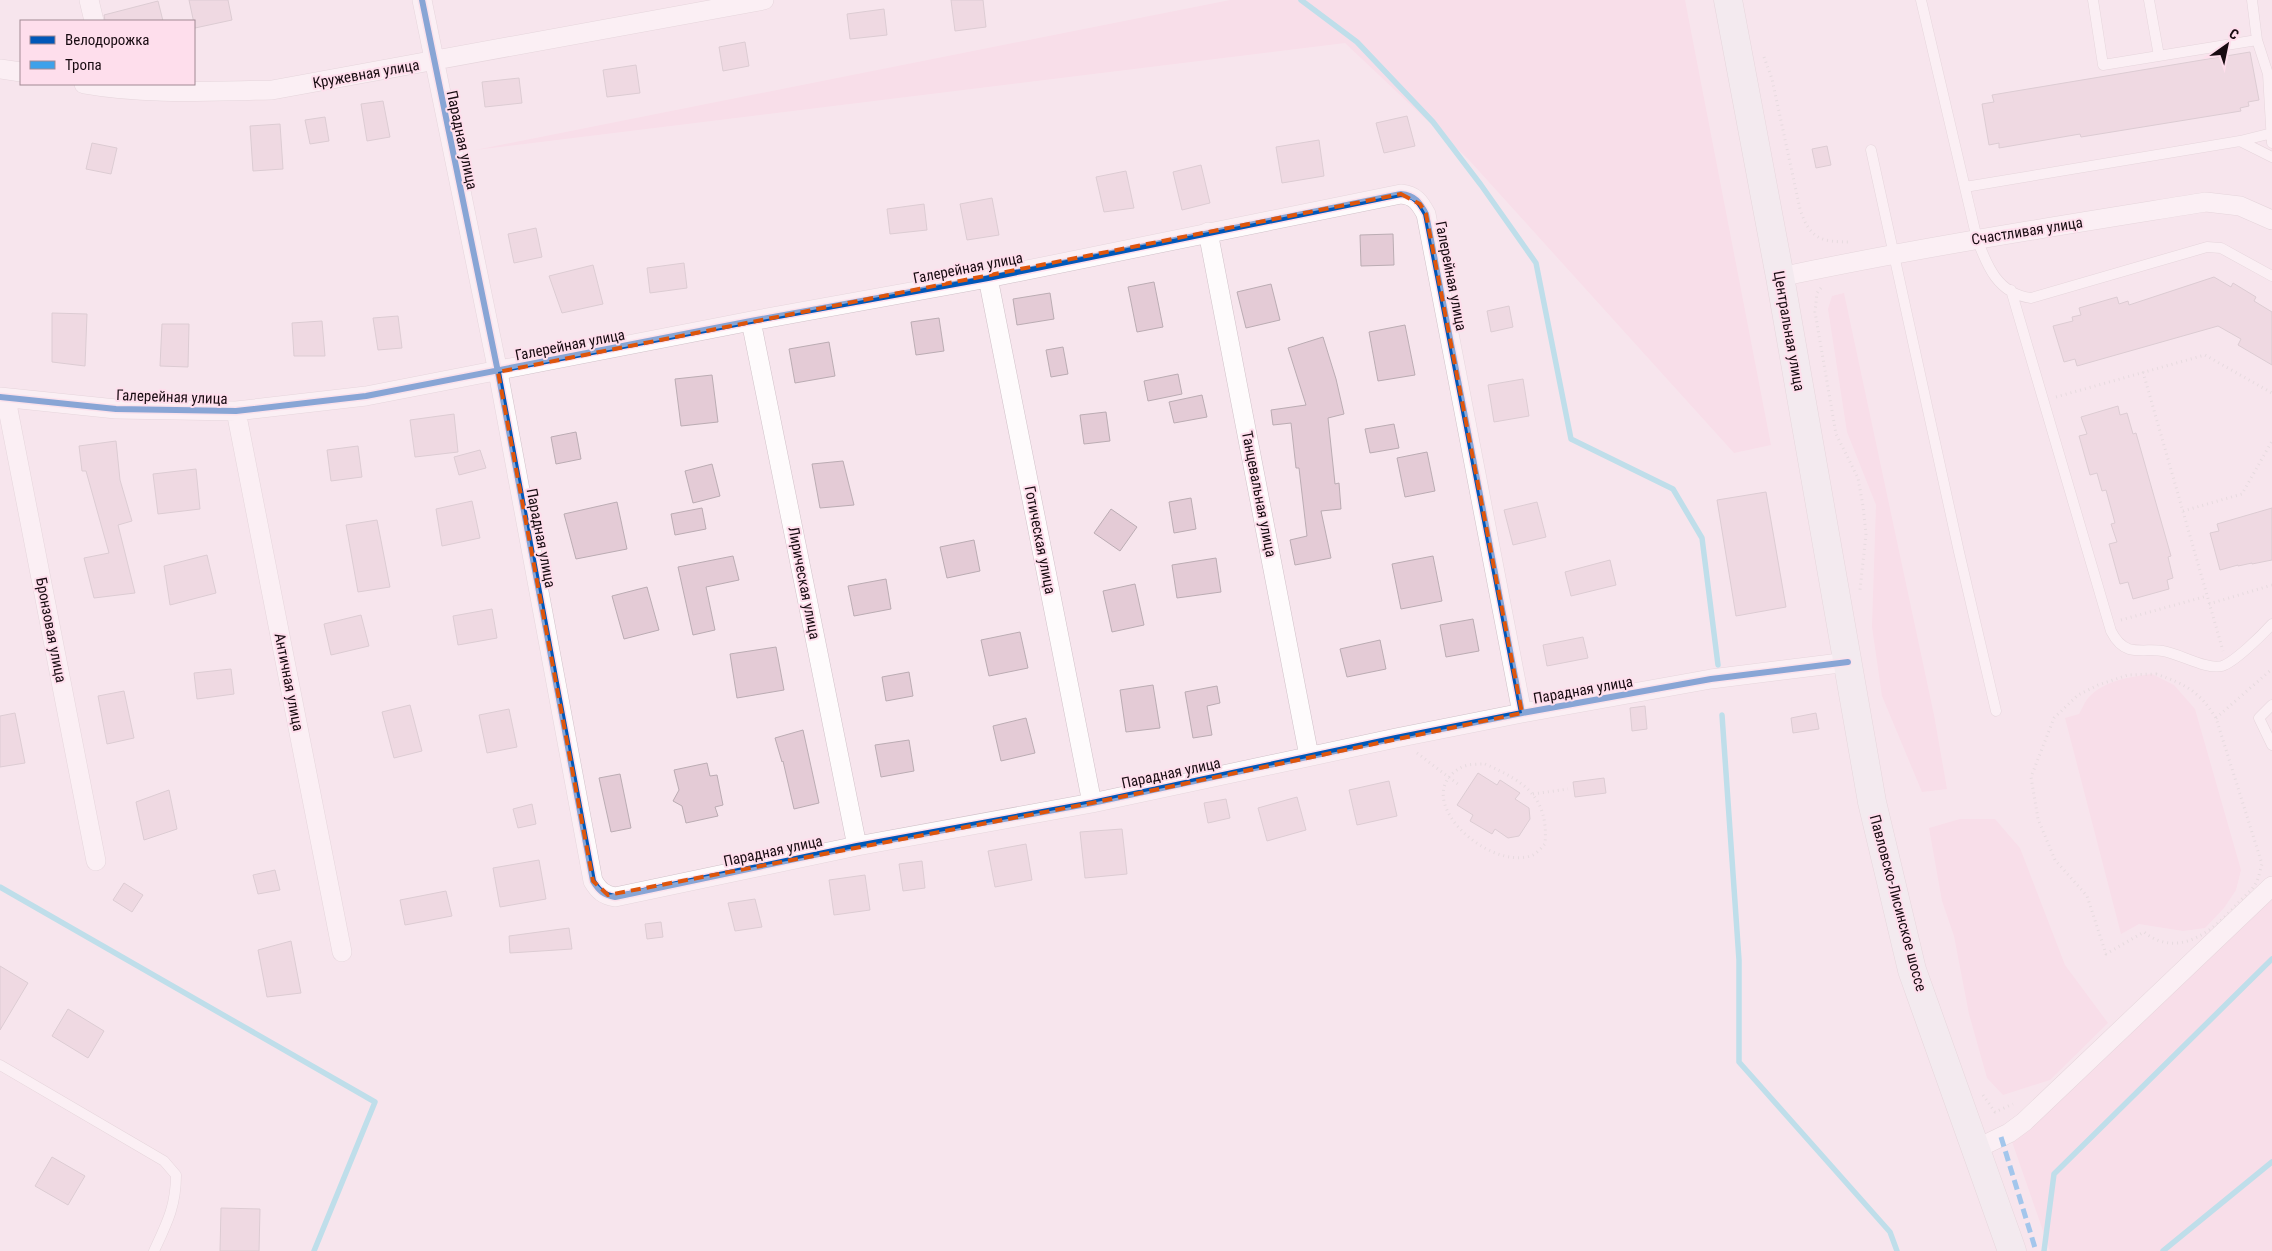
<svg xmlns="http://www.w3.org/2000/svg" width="2272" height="1251" font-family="'Roboto Condensed',sans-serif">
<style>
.green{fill:#f9d4e4}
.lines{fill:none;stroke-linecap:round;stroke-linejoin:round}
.stream{stroke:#7ad6e6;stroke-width:5.5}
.building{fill:#e4cbd6;stroke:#bbacb3}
.service-casing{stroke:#d0c1c8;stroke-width:11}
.minor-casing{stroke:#d0c1c8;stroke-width:20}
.secondary-casing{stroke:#d0c1c8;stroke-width:29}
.path{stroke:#d2cdcf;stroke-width:3;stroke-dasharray:1 4;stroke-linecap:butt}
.service{stroke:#fefbfc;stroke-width:10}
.minor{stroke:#fefbfc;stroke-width:19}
.secondary{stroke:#eef0f1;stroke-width:28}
.quiet{stroke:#3da1ea;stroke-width:5;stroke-dasharray:10 5;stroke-linecap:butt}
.cycleway-casing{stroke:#fedeec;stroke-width:9}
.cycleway{stroke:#0057b8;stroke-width:6}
.marked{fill:none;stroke:#de550c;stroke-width:4;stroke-dasharray:10 6;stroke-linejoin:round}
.labels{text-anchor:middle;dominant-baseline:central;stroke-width:4;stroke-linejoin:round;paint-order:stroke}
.street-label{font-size:15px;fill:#180b11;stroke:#fedeec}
</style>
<rect width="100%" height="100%" fill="#f7e5ed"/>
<path class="green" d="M1230,0H1685L1771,445L1734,453L1469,160L1345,43L475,150Z
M1844,293L1934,715L1947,789L1922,792L1882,696L1872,627L1876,505L1847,432L1828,309L1832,296Z
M2152,674L2174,685L2195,709L2241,870L2236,890L2224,908L2205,928L2183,931L2139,924L2121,934L2065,718L2079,714C2082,709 2085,701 2089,697C2105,680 2131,677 2152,674Z
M1960,819H1995L2020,848L2065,965L2108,1023L2050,1080L2003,1095L1987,1078L1969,1014L1954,936L1942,901L1929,828Z
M2272,886V1251H2050L2009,1133Z"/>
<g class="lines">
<path class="stream" d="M1301,0L1357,42L1433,122L1481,185L1536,263L1571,439L1673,489L1702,538L1718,665
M1722,715L1739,960V1062L1890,1232L1897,1251
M0,887L375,1102L314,1251
M2044,1251L2054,1174L2272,959
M2163,1251L2272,1162"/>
</g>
<path class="building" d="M189,0H228L232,20L195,28Z
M951,0H983L986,27L955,31Z
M158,1L163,21H105L104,15Z
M884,9L887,35L850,39L847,14Z
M745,42L749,66L723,71L719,47Z
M2250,52L2259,100L2248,102L2249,106L2240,108L2241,111L2081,137L2080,134L1999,148V143L1989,145L1982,104L1994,102L1992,95Z
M636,65L640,93L607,97L603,70Z
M519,78L522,103L485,107L482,82Z
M383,101L390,137L367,141L361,104Z
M1407,116L1415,146L1384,153L1376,123Z
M325,117L329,141L310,144L305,120Z
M280,124L283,169L253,171L250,126Z
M1319,140L1324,176L1282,183L1276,147Z
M92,143L117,148L111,174L86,169Z
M1827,146L1831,165L1816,168L1812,149Z
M1201,165L1210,203L1182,210L1173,172Z
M1126,171L1134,208L1104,212L1096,177Z
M992,198L999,235L967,240L960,204Z
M924,204L927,230L890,234L887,209Z
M536,228L542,257L514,263L508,234Z
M1393,234L1394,265L1361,266L1360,235Z
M684,263L687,288L650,293L647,268Z
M593,265L603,304L562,313L549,276Z
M2214,277L2231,287L2233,283L2256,297L2254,301L2272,312V365L2238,345L2241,339L2218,326L2077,366L2075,359L2064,362L2053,326L2073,321L2072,317L2081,315L2079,308L2117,297L2119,304L2128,301L2129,305Z
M1154,282L1163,327L1137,332L1128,287Z
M1271,284L1280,320L1246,328L1237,292Z
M1050,293L1054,319L1017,325L1013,299Z
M1509,306L1513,327L1491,332L1487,311Z
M52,313L87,314L85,366L52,362Z
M398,316L402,348L378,350L373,318Z
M939,318L944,351L916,355L911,322Z
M322,321L325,356H294L292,323Z
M162,324H189L188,367L160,366Z
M1405,325L1415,375L1378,381L1369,332Z
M1323,337L1336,379L1344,414L1328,418L1335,484L1339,483L1341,509L1321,511L1331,558L1295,565L1290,540L1307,536L1299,468H1296L1291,423L1273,425L1271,410L1306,405L1288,348Z
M829,342L835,376L795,383L789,349Z
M1063,347L1068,374L1051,377L1046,350Z
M1178,374L1182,394L1148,401L1144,381Z
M712,375L718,422L681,426L675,379Z
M1523,379L1529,416L1494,422L1488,385Z
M1202,395L1207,417L1174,423L1169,402Z
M2118,406L2120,415L2127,413L2133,434L2136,433L2171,556L2168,557L2173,578L2167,580L2169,589L2133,599L2128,582L2120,584L2109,544L2117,542L2111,524L2115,523L2106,490L2102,491L2097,473L2090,475L2079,436L2087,434L2081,417Z
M1106,412L1110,441L1084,444L1080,415Z
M454,414L458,452L415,457L410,420Z
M1394,424L1399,448L1370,453L1365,429Z
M576,432L581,459L556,464L551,437Z
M116,441L120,480L132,521L118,525L135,593L94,598L84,558L109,553L86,471H82L79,446Z
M358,446L362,477L331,481L327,450Z
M480,450L486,468L459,475L454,457Z
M1427,452L1435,491L1405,497L1397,458Z
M843,461L854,505L820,508L812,464Z
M712,464L720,496L693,503L685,471Z
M196,469L200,509L158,514L153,474Z
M1766,492L1786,607L1736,616L1717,500Z
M1191,498L1196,529L1174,533L1169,502Z
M472,501L480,538L442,546L436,509Z
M617,502L627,549L576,559L564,514Z
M1537,502L1546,537L1513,545L1504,510Z
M702,508L706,529L675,535L671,514Z
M2272,508V560L2252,564V563L2238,566V565L2220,570L2210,533L2219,531L2217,524Z
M1111,509L1137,527L1120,551L1094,533Z
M377,520L390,587L358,592L346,525Z
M974,540L980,571L947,578L940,547Z
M207,555L216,593L170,605L164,566Z
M733,556L739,580L706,587L715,630L693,635L678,567Z
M1433,556L1442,601L1401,609L1392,564Z
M1216,558L1221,592L1177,598L1172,565Z
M1610,560L1616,585L1571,596L1565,572Z
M886,579L891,609L854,616L848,586Z
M1135,584L1144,625L1112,632L1103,591Z
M647,587L659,630L624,639L612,596Z
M492,609L497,638L458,645L453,616Z
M361,615L369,646L331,655L324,624Z
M1473,619L1479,651L1446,657L1440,625Z
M1020,632L1028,668L989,676L981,640Z
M1583,637L1588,658L1547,666L1543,645Z
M1380,640L1386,669L1347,677L1340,649Z
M776,647L784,690L737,698L730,654Z
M231,669L234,694L197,699L194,673Z
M909,672L913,696L886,701L882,677Z
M1153,685L1160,728L1126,732L1120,690Z
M1217,686L1220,703L1207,706L1212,735L1193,738L1185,692Z
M124,691L134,738L107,744L98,696Z
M410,705L422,751L394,758L382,712Z
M1645,706L1647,729L1632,731L1630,708Z
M509,709L517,747L487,753L479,715Z
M15,713L25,763L0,767V716Z
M1816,713L1819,729L1793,733L1791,718Z
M1026,718L1035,753L1001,761L993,726Z
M803,730L819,803L794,809L783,761L782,762L775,738Z
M909,740L914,771L881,777L875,745Z
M707,763L710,776L717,775L723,805L715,807L718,816L686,823L682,806L673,801L679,790L674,770Z
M1478,773L1497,785L1500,780L1520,793L1515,799L1529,808L1530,819L1519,836L1508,838L1495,829L1492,834L1470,821L1473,815L1457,805Z
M620,774L631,828L611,832L599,778Z
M1604,778L1606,793L1575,797L1573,782Z
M1389,781L1397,816L1357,825L1349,790Z
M169,790L177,829L144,840L136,802Z
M1297,797L1306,830L1267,841L1258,808Z
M1226,799L1230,818L1208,823L1204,803Z
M532,804L536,824L518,828L513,809Z
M1122,829L1127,874L1085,878L1080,832Z
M1026,844L1032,880L995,887L988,851Z
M539,860L546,899L500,907L493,868Z
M922,861L925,888L903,891L899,864Z
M275,870L280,890L258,894L253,875Z
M865,875L870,910L834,915L829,880Z
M124,883L143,895L132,912L113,900Z
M446,891L452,916L405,925L400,900Z
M755,899L762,927L735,931L728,903Z
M661,922L663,937L647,939L645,924Z
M569,928L572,949L510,953L509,936Z
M291,941L301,993L267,997L258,950Z
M0,966L28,983L0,1030Z
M68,1009L104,1031L88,1058L52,1036Z
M52,1157L85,1176L68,1205L35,1186Z
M221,1208L260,1209L259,1251H220Z"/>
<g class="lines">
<g class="service-casing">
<path id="service" d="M1921,0L1977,239C1987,266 1998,294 2031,298L2207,247L2221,248L2272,276
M2093,0L2103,65L2257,40
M2149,0L2159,56
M2252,0L2257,40L2268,74L2272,143
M2240,141L2272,157
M1871,150L1959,552L1996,711
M1965,187L2240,141L2272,133
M2011,290L2111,631C2115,639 2120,646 2129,649C2139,652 2153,649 2163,651C2180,654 2207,670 2222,666C2235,662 2263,634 2272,624
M2272,705L2259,718L2272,745
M0,1065L164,1161L176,1175C176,1206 167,1223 154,1251"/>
</g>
<g class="minor-casing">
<path id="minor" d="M89,0L94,21
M422,0L498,372L593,881C599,891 604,895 615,897L857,846L1092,803L1396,738L1522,713L1711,679L1848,662
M0,69L21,72
M84,84C145,95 210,91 272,90L764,0
M1208,232L1309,756
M1780,277C1921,247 2064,225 2206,202L2240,206L2272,220
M988,278L1092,803
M751,321L857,846
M0,397L116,409L236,411L366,396L751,321L988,278L1401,194C1415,195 1420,203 1426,214L1522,713
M6,399L96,861
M236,411L342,952
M1976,1149L2009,1133L2024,1122L2272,886"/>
</g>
<g class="secondary-casing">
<path id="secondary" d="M1728,0L1780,277L1872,802L1912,970L2012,1251"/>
</g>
<path class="path" d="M1764,57L1772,79L1800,209C1810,240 1822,242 1852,242
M1821,288L1817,293L1815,312L1836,434L1858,478L1863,506L1866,534L1860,590
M2143,372L2223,651
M2056,397L2205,355L2272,393
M2183,511L2242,494L2272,441
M2209,604L2272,585
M2121,620L2207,596
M2156,674C2185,684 2199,691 2216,718L2262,864C2260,870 2259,878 2256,883C2252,890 2244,897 2238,903C2214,930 2179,960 2144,932L2106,954L2087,896L2055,860L2038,819L2031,777L2054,718L2078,695L2098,685L2128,675Z
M2216,718L2272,669
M1417,753L1459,785
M1485,764C1524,781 1549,797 1545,844C1541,848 1536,855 1530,856C1486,870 1407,796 1462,767C1468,764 1478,764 1485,764Z
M1533,794L1568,789
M1983,1095L1995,1112L2013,1104"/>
<use href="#service" class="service"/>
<use href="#minor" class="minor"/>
<use href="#secondary" class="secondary"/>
<path class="quiet" d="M2001,1137L2036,1251"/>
<g class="cycleway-casing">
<path id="cycleway" d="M422,0L498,372L593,881C599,891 604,895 615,897L857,846L1092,803L1396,738L1522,713L1711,679L1848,662
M0,397L116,409L236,411L366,396L751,321L988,278L1401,194C1415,195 1420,203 1426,214L1522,713"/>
</g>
<use href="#cycleway" class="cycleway"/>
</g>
<path d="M0 0H2272V1251H0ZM1401,194L1420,204L1426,214L1522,713L1092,803L608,895L593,881L498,372Z" fill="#f7e5ed" fill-opacity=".55" fill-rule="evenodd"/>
<path class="marked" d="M1401,194L1420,204L1426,214L1522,713L1092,803L608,895L593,881L498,372Z"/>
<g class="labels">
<g class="street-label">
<text transform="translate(366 74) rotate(-10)">Кружевная улица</text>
<text transform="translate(462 140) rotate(78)">Парадная улица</text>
<text transform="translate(2027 231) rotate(-9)">Счастливая улица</text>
<text transform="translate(968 268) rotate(-11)">Галерейная улица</text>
<text transform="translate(1451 276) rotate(79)">Галерейная улица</text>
<text transform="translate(1789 331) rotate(80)">Центральная улица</text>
<text transform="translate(570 345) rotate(-11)">Галерейная улица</text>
<text transform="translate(172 397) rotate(2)">Галерейная улица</text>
<text transform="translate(1259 494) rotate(79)">Танцевальная улица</text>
<text transform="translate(541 538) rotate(79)">Парадная улица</text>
<text transform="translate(1040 540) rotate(79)">Готическая улица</text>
<text transform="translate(804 583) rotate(79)">Лирическая улица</text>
<text transform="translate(51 630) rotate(79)">Бронзовая улица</text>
<text transform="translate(289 682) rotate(79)">Античная улица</text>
<text transform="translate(1583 690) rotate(-10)">Парадная улица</text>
<text transform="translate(1171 773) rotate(-12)">Парадная улица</text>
<text transform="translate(773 851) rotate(-12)">Парадная улица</text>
<text transform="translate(1898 903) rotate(75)">Павловско-Лисинское шоссе</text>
</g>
</g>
<rect x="20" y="20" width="175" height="65" fill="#fedeec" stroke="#a28a94"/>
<rect x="30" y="36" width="25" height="8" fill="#0057b8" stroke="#a28a94"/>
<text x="65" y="45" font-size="15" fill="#180b11">Велодорожка</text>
<rect x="30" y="61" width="25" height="8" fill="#3da1ea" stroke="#a28a94"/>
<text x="65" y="70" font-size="15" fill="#180b11">Тропа</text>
<g transform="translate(2227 45) rotate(33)" stroke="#fedeec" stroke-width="4" paint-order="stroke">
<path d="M0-4L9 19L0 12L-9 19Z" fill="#180b11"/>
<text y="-8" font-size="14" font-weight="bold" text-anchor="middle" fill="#180b11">С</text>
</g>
</svg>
